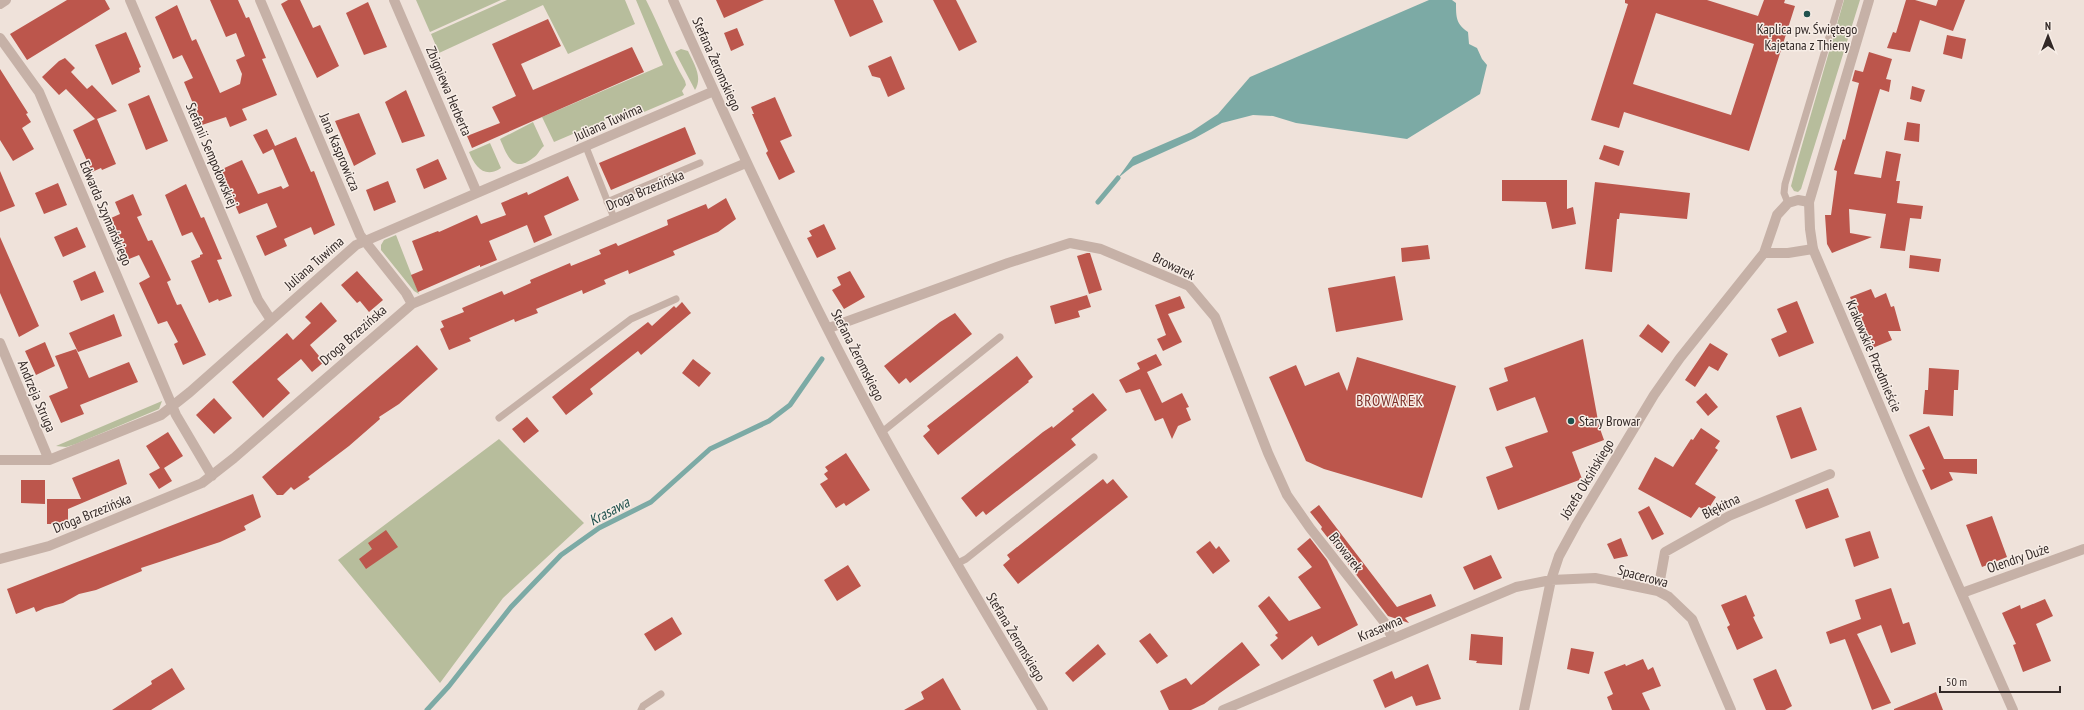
<svg xmlns="http://www.w3.org/2000/svg" width="2084" height="710" font-family="'PT Sans Narrow',sans-serif">
<style>
.green{fill:#b7bd9c}
.water{fill:#7caaa5}
.lines{fill:none;stroke-linecap:round;stroke-linejoin:round}
.stream{stroke:#7caaa5;stroke-width:5}
.building{fill:#bc564c;fill-rule:evenodd}
.service{stroke:#c6b1a7;stroke-width:7}
.minor{stroke:#c6b1a7;stroke-width:10}
.tertiary{stroke:#c6b1a7;stroke-width:10}
.poi-dot{fill:#20514d;stroke:#f7ede6;stroke-width:1.5}
.labels{text-anchor:middle;dominant-baseline:central;stroke-width:3;stroke-linejoin:round;paint-order:stroke}
.poi-label{font-size:14px;fill:#332927;stroke:#f7ede6}
.street-label{font-size:14px;fill:#332927;stroke:#f7ede6}
.neighbourhood-label{font-size:15px;letter-spacing:1px;fill:#7c2e27;stroke:#f7ede6}
.water-label{font-size:15px;font-style:italic;fill:#20514d;stroke:#f7ede6}
</style>
<rect width="100%" height="100%" fill="#efe2da"/>
<path class="green" d="M416,0H501L430,32Z
M507,0H625L635,24L568,54L543,5L439,53L431,34Z
M636,0H646C660,27 670,55 685,81L686,85L682,91L684,95L618,123L615,116L554,142L542,117L663,65Z
M1844,0H1860L1801,189L1798,192L1794,191L1791,186L1798,159Z
M681,49L688,51C694,64 703,77 695,90L675,52Z
M533,122L544,146C539,150 538,155 533,158C513,174 507,155 500,139Z
M490,143L501,168C485,179 475,167 469,152Z
M396,235L419,294L414,291L381,250V245L384,240Z
M162,401L159,409L76,444L66,447L56,446Z
M499,439L584,523L503,598L440,683L338,560Z"/>
<path class="water" d="M1429,0H1452L1456,3C1456,17 1456,24 1468,32L1469,44L1477,48L1482,59L1487,65L1480,94L1407,139L1296,123L1273,116L1253,115L1222,123L1195,138L1133,166L1118,178L1133,157L1191,132L1218,114L1250,77Z"/>
<g class="lines">
<path class="stream" d="M1098,202L1118,178
M427,710L449,686L511,607L561,555L599,528L651,502L710,449L769,421L790,405L822,359"/>
</g>
<path class="building" d="M67,0H105L110,9L27,60L10,34Z
M210,0H238L246,18L249,17L266,58L262,59L277,95L242,109L247,120L230,127L226,117L202,125L184,82L193,78L182,55L173,59L155,17L177,5L192,41L196,39L220,93L240,84L242,74L236,60L245,56L236,33L226,37Z
M288,0H300L313,28L320,25L339,66L317,78L281,4Z
M716,0H764L724,18Z
M834,0H873L883,22L850,37Z
M933,0H956L977,42L959,51Z
M1625,0H1707L1758,16L1764,0H1785L1784,3L1795,6L1749,151L1624,112L1619,128L1591,120L1628,4L1625,3ZM1656,13L1754,44L1731,115L1633,84Z
M1906,0H1915L1936,6L1938,0H1965L1953,31L1920,20L1910,52L1887,48L1893,32L1896,33Z
M368,2L387,47L364,55L346,13Z
M548,19L561,46L521,64L533,90L632,47L644,72L472,148L467,136L500,123L492,107L516,96L492,44Z
M737,28L744,45L731,51L724,33Z
M126,32L141,67L139,68L140,72L112,85L95,45Z
M1947,35L1966,39L1962,59L1943,54Z
M1869,52L1892,59L1886,79L1891,80L1889,92L1880,89L1854,174L1881,178L1886,151L1901,154L1896,181H1900L1897,203L1923,206L1921,219L1910,218L1905,251L1880,248L1886,214L1849,209L1850,233L1872,237L1832,253L1827,244L1825,215H1831L1837,171L1834,170L1843,139L1845,140L1859,83L1852,81L1855,70L1863,72Z
M891,56L905,89L888,97L880,78L872,76L868,66Z
M65,58L75,68L71,72L87,89L92,85L117,111L97,119L116,164L102,170L101,168L92,172L73,130L95,119L66,89L59,95L42,77L59,61Z
M0,69L28,113L26,114L31,122L22,128L34,149L13,161L0,140Z
M1912,86L1925,90L1921,102L1910,99Z
M406,90L425,136L402,143L385,102Z
M149,95L168,141L146,150L128,104Z
M775,97L792,136L780,141L795,172L779,180L766,153L768,151L752,114H754L751,107Z
M359,113L376,154L354,166L335,121Z
M1907,122L1920,124L1919,142L1904,140Z
M685,127L696,154L611,190L599,163Z
M267,129L275,146L296,137L311,172L314,171L335,225L314,235L311,227L284,239L287,246L265,256L256,236L277,227L267,203L239,214L220,170L242,160L258,194L281,186L283,189L289,186L273,149L263,154L253,135Z
M1604,145L1624,151L1619,166L1599,159Z
M438,159L447,179L424,189L416,169Z
M0,171L15,206L0,212Z
M568,176L579,200L544,216L552,235L534,243L527,225L489,241L497,260L480,267V265L418,292L411,275L423,270L412,241L438,231L439,232L477,215L481,224L506,215L501,203L527,192L528,195Z
M1502,180H1567V209L1573,207L1576,224L1552,229L1546,202L1502,201Z
M388,181L396,202L374,211L366,190Z
M1595,182L1690,193L1687,219L1620,213L1619,219H1617L1612,272L1585,269Z
M58,183L67,205L44,214L35,193Z
M186,184L201,218L204,217L222,259L217,260L232,296L219,301L218,299L209,303L191,261L200,257V255L203,254L192,232L182,236L165,195Z
M133,194L142,215L137,217L148,241L152,240L171,280L167,282L172,294L177,305L181,304L206,355L183,365L174,344L178,342L167,321L158,324L139,283L150,277L139,255L129,259L111,218L120,214L115,202Z
M726,198L736,219L718,232L673,251L675,255L629,274L628,270L604,280L606,284L583,294L582,290L536,309L538,313L515,322L514,319L469,338L471,341L449,350L440,329L444,327L441,321L464,312L462,308L502,291L504,295L531,283L530,280L570,263L571,266L601,254L599,250L616,243L618,246L668,225L667,220L706,204L708,209Z
M824,224L836,249L817,258L807,238L812,236L809,231Z
M77,227L86,247L63,257L54,237Z
M0,237L39,326L19,337L0,293Z
M1428,245L1430,259L1402,262L1401,248Z
M1087,253H1090L1102,290L1089,294L1077,256Z
M1910,255L1941,259L1939,272L1909,268Z
M95,271L104,292L81,301L73,281Z
M357,271L383,300L369,312L360,301L357,303L341,285Z
M850,271L865,297L844,309L832,290L841,285L837,277Z
M1395,276L1403,320L1336,332L1328,288Z
M1871,289L1875,298L1886,293L1891,307L1894,306L1901,331H1888L1892,340L1870,349L1850,297Z
M1087,295L1091,307L1078,311L1080,317L1055,324L1050,306Z
M1180,296L1185,308L1168,314L1182,342L1163,351L1157,339L1166,335L1155,305Z
M1797,301L1814,343L1779,357L1771,339L1787,332L1777,309Z
M321,302L337,321L310,345L324,362L312,372L301,359L277,379L290,393L263,418L232,382L287,333L293,340L311,323L305,317Z
M682,302L691,313L641,355L638,351L590,389L593,394L566,415L552,397L648,322L652,326L674,306L676,308Z
M955,313L972,334L910,383L906,378L899,384L884,366L940,322Z
M114,314L122,336L78,352L69,333Z
M1648,324L1670,342L1662,353L1639,336Z
M1583,339L1599,426L1604,440L1572,452L1582,479L1498,510L1486,477L1513,467L1505,447L1548,432L1535,397L1497,411L1489,388L1508,381L1504,368Z
M45,342L55,366L36,375L25,351Z
M1710,343L1728,354L1718,371L1709,366L1695,387L1685,380Z
M417,345L438,369L399,404L379,417L380,419L349,446L308,477L310,479L294,490L291,487L283,495H277L262,477Z
M76,349L89,378L129,362L138,382L80,405L84,414L61,423L49,396L68,388L55,356Z
M1156,354L1162,365L1147,372L1162,403L1182,393L1189,407L1186,408L1191,420L1178,426L1172,439L1163,418L1155,421L1140,389L1126,393L1119,380L1140,369L1137,363Z
M1017,356L1033,377L1028,381L1029,382L938,455L923,436L930,430L927,426Z
M1357,357L1456,386L1422,498L1324,469L1306,461L1269,377L1296,365L1305,386L1339,372L1347,391Z
M693,359L711,373L699,387L682,373Z
M1929,368L1959,370L1958,390H1954L1953,416L1923,414L1925,390H1928Z
M1093,393L1107,410L1071,439L1076,445L986,515L983,511L976,517L961,498L1043,432L1052,426L1053,428L1074,411L1072,409Z
M1706,393L1718,407L1708,416L1696,402Z
M214,398L232,418L214,434L196,415Z
M1801,407L1817,450L1791,459L1776,416Z
M527,417L539,431L524,443L512,429Z
M1929,426L1944,459H1977V474L1949,472L1953,480L1931,490L1922,470L1925,469L1909,435Z
M1701,428L1720,441L1715,448L1718,450L1695,484L1716,497L1707,511L1699,507L1691,518L1638,489L1655,457L1673,467L1691,439L1693,440Z
M168,432L183,456L164,468L172,481L159,489L149,474L160,468L146,446Z
M846,453L870,490L846,506L844,503L836,508L820,484L828,479L824,474L828,471L825,467Z
M119,459L127,484L68,509V524H47V499H81L72,478Z
M1103,479L1107,484L1113,479L1128,497L1018,584L1003,565L1010,559L1007,555Z
M21,480H45V504L21,503Z
M1828,488L1839,517L1806,529L1795,500Z
M253,494L261,517L244,526L246,530L220,542L141,568L142,571L96,590L79,594L63,603L45,608L36,612L34,607L16,614L7,589Z
M1319,505L1397,607L1431,594L1436,606L1405,618L1409,623L1388,616L1321,529L1322,527L1310,512Z
M1649,506L1664,534L1652,540L1638,512Z
M1992,516L2007,557L1982,567L1966,525Z
M386,530L398,547L366,569L359,559L372,549L368,543Z
M1870,531L1879,558L1854,567L1845,539Z
M1310,538L1327,560L1358,625L1318,646L1312,636L1282,660L1270,645L1278,638L1275,635L1278,633L1258,606L1269,596L1289,621L1321,608L1298,577L1312,567L1297,549Z
M1621,538L1628,556L1614,559L1607,544Z
M1210,541L1216,549L1219,546L1230,561L1213,574L1196,552Z
M1491,555L1502,578L1474,590L1463,567Z
M848,565L861,586L837,601L824,580Z
M1891,588L1903,624L1909,622L1916,644L1891,653L1881,625L1857,634L1891,703L1872,710L1845,639L1830,644L1826,632L1861,619L1855,600Z
M1746,595L1755,616L1753,617L1763,638L1737,650L1727,627L1730,625L1721,605Z
M2045,599L2053,616L2036,624L2051,661L2023,672L2013,645L2016,644L2002,613L2020,605L2021,609Z
M672,617L682,634L655,651L644,634Z
M1150,633L1168,656L1157,664L1139,641Z
M1471,634L1503,637L1502,665L1476,663L1477,661L1469,660Z
M1242,642L1260,665L1204,704L1191,710H1169L1160,691L1186,678L1191,685Z
M1098,644L1106,654L1073,682L1065,673Z
M1571,648L1594,652L1589,674L1567,669Z
M1643,659L1648,670L1653,667L1661,686L1642,693L1650,710H1612L1607,697L1613,694L1604,672L1625,664L1626,666Z
M1428,664L1441,699L1416,706L1412,696L1385,708L1373,680L1392,671L1395,679Z
M172,668L185,689L151,710H112L152,684L151,681Z
M1776,669L1792,706L1785,710H1766L1753,679Z
M943,678L961,710H904L924,699L921,692Z
M1936,692L1943,710H1894V709Z"/>
<g class="lines">
<path class="service" d="M586,147L614,218
M607,202L700,163
M1788,203L1784,193L1785,184L1840,0
M499,418L631,319L676,299
M882,432L1000,337
M956,564L966,559L1094,457
M641,710L643,706L661,694"/>
<path class="minor" d="M130,0L258,300L271,320
M260,0L360,235L406,293L412,304
M394,0L477,193
M673,0C738,146 805,291 881,431C933,526 989,617 1043,710
M0,4L6,0
M0,38L39,92L176,415L212,476
M1764,253H1788L1813,249
M829,328L1008,263L1070,243L1101,249L1189,286L1215,317L1268,453L1287,495L1310,528L1385,623L1392,638
M0,343L49,460
M0,460H49L161,415L190,392L356,245L714,91
M0,559L49,546L202,483L234,458L412,304L746,163
M1658,591L1665,552L1729,516L1830,474
M1962,593L2084,549
M1223,710L1516,587L1551,580L1595,578L1658,591L1669,597L1692,619L1731,710
M1524,710L1551,580L1559,556L1577,523L1654,395L1680,358L1764,253L1777,215L1788,203L1798,200L1809,202"/>
<path class="tertiary" d="M1869,0L1809,202L1810,229L1813,249L1911,479L2013,710"/>
</g>
<g class="poi-dot">
<circle cx="1807" cy="14" r="4"/>
<circle cx="1571" cy="421" r="4"/>
</g>
<g class="labels">
<g class="poi-label">
<text x="1807" y="29">Kaplica pw. Świętego<tspan x="1807" dy="16">Kajetana z Thieny</tspan></text>
<text x="1579" y="421" text-anchor="start">Stary Browar</text>
</g>
<g class="street-label">
<text transform="translate(717 64) rotate(66)">Stefana Żeromskiego</text>
<text transform="translate(449 91) rotate(67)">Zbigniewa Herberta</text>
<text transform="translate(608 122) rotate(-24)">Juliana Tuwima</text>
<text transform="translate(340 152) rotate(67)">Jana Kasprowicza</text>
<text transform="translate(212 155) rotate(67)">Stefanii Sempołowskiej</text>
<text transform="translate(645 190) rotate(-23)">Droga Brzezińska</text>
<text transform="translate(106 213) rotate(67)">Edwarda Szymańskiego</text>
<text transform="translate(314 263) rotate(-41)">Juliana Tuwima</text>
<text transform="translate(1174 266) rotate(26)">Browarek</text>
<text transform="translate(353 335) rotate(-41)">Droga Brzezińska</text>
<text transform="translate(858 355) rotate(63)">Stefana Żeromskiego</text>
<text transform="translate(1874 356) rotate(67)">Krakowskie Przedmieście</text>
<text transform="translate(37 396) rotate(67)">Andrzeja Struga</text>
<text transform="translate(1587 479) rotate(-59)">Józefa Oksińskiego</text>
<text transform="translate(1721 506) rotate(-26)">Błękitna</text>
<text transform="translate(92 513) rotate(-22)">Droga Brzezińska</text>
<text transform="translate(1346 552) rotate(52)">Browarek</text>
<text transform="translate(2018 558) rotate(-19)">Olendry Duże</text>
<text transform="translate(1643 576) rotate(15)">Spacerowa</text>
<text transform="translate(1380 628) rotate(-23)">Krasawna</text>
<text transform="translate(1016 637) rotate(59)">Stefana Żeromskiego</text>
</g>
<g class="neighbourhood-label">
<text x="1390" y="400">BROWAREK</text>
</g>
<g class="water-label">
<text transform="translate(609 511) rotate(-28)">Krasawa</text>
</g>
</g>
<g transform="translate(2048 36)" stroke="#f7ede6" stroke-width="3" paint-order="stroke">
<path d="M0-3L7 15L0 10L-7 15Z" fill="#332927"/>
<text y="-6" font-size="11" font-weight="bold" text-anchor="middle" fill="#332927">N</text>
</g>
<path d="M1940 686v6h120v-6" fill="none" stroke="#332927" stroke-width="2"/>
<text x="1946" y="686" font-size="12" fill="#332927" stroke="#f7ede6" stroke-width="3" paint-order="stroke">50 m</text>
</svg>
